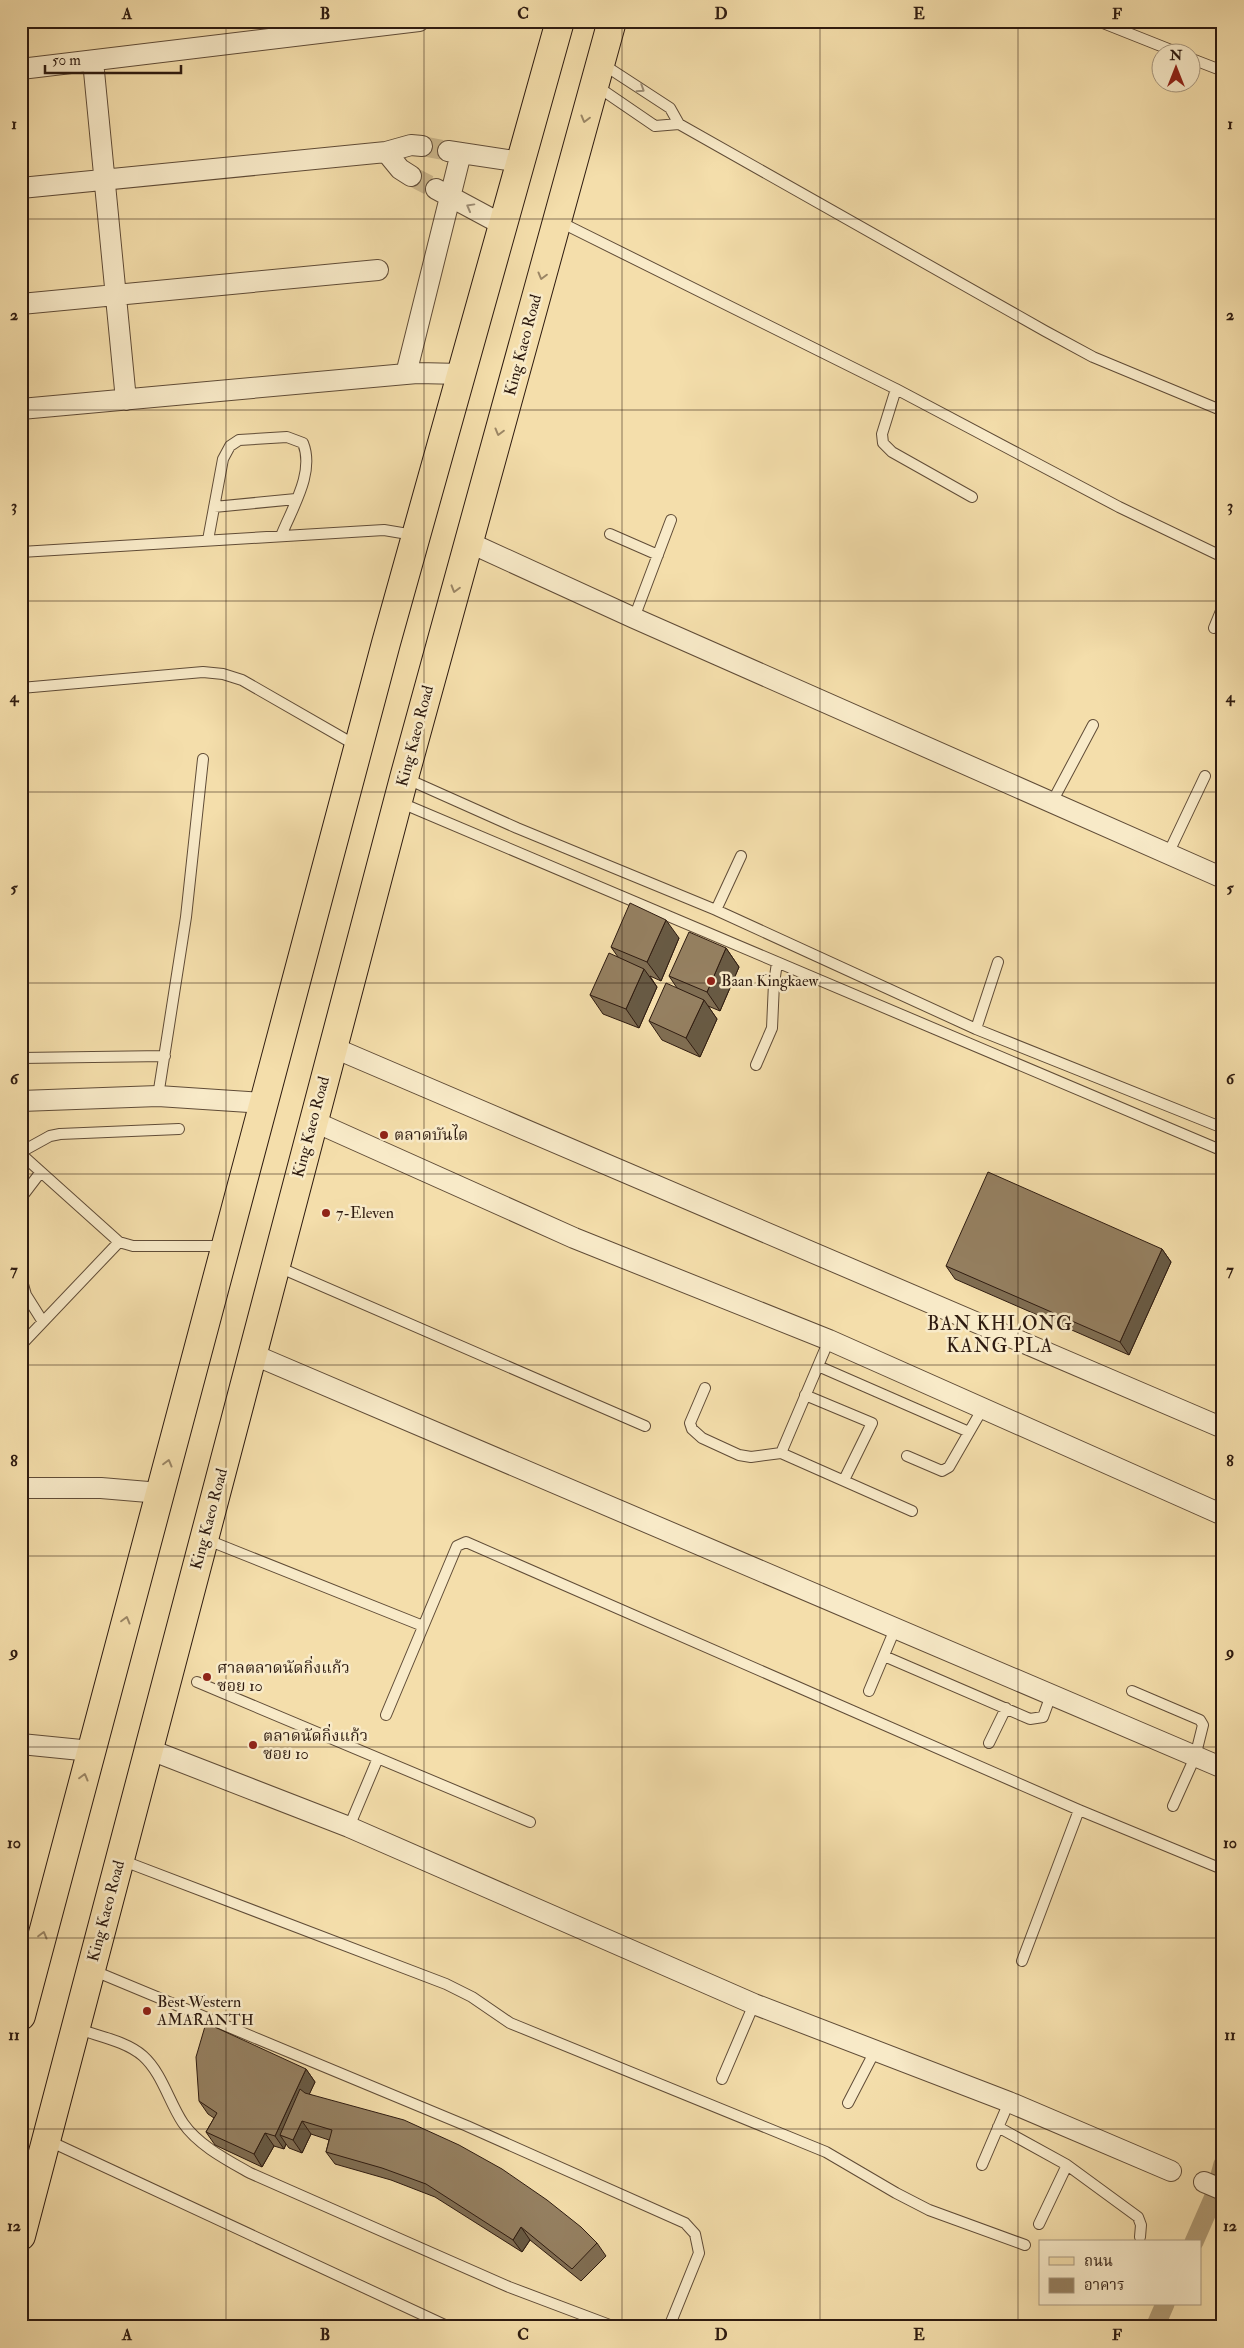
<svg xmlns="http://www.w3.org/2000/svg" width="1244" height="2348" font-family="'IM FELL Double Pica','Noto Serif Thai',serif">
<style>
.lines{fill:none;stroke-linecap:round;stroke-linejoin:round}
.canal{stroke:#b19c76;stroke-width:19}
.minor-tunnel{stroke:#ccb78c;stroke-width:20;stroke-dasharray:20 10;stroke-linecap:butt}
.service-casing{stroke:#604c37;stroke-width:12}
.minor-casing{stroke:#604c37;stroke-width:22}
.primary-casing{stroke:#2e1b10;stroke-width:30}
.service{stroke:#f8eac8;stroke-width:10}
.minor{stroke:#f8eac8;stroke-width:20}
.primary{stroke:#f4deab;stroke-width:28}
.wall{fill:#806e53;stroke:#2e1b10}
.shaded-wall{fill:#685a44;stroke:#2e1b10}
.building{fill:#958061;stroke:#2e1b10}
.oneway{stroke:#9d8d75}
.oneway2{stroke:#9b8665}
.grid{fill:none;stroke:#2e1b10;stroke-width:1;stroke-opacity:0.55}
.poi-dot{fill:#8f2418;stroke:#f8eac8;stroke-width:2}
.labels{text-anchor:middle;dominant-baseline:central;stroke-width:5;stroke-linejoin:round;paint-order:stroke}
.street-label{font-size:16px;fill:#2e1b10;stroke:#f8eac8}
.poi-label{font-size:16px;fill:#2e1b10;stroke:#f8eac8;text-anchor:start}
.quarter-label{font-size:19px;letter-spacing:1px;fill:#2e1b10;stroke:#f8eac8}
.neatline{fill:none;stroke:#2e1b10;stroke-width:2}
.grid-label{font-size:16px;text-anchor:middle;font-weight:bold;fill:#2e1b10}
</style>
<rect width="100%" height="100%" fill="#f4deab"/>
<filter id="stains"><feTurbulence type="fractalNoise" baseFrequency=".004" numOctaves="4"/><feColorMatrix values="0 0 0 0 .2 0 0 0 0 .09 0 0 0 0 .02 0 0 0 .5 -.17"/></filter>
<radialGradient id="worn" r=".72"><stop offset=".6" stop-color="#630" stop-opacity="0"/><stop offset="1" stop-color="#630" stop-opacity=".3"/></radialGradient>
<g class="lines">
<path class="canal" d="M1194,2242L1215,2194L1223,2164
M1155,2327L1165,2304"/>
<path class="minor-tunnel" d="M422,146L448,151
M411,176L436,189"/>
<g class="service-casing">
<path id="service" d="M1098,21L1176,52
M1192,59L1223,71
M595,85L655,126L679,124L670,108L601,63
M679,124L1045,331L1093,357L1223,411
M558,221L896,389L1119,507L1223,557
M896,389L882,434L883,443L892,452L972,497
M214,507L296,499
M610,534L658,555
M208,540L223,459L230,446L239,440L287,437L303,443C315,473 292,508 281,536
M21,552L384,530L414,535
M634,618L671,520
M1214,628L1223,606
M21,688L203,672L223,674L242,680L357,746
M405,778L517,828L716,910L976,1029L1223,1128
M399,802L1223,1151
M1051,804L1093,725
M1168,854L1205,776
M716,910L741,856
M976,1029L998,962
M21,1058L165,1056
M756,1065L772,1028L774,983L777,963
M158,1096L186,917L203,759
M21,1152L50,1136L60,1134L179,1129
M21,1154L119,1242L133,1246H225
M21,1202L24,1194L40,1173
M21,1205L22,1281L26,1295L43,1322
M276,1266L645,1426
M21,1345L119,1242
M818,1366L969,1432
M705,1388L690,1423L692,1429L702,1438L739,1455L751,1457L781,1453L912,1511
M805,1395L872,1423L844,1480
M781,1453L829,1340
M907,1456L942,1471L949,1467L983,1408
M205,1539L423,1626
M884,1656L1030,1719L1043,1717L1051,1695
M197,1682L530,1822
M869,1691L895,1629
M1132,1691L1200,1720L1203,1725L1195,1757L1173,1806
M386,1715L457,1546L466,1542L1079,1810L1222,1869
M989,1743L1006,1708
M349,1827L378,1758
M121,1860L446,1984L472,1997L510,2023L826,2152L896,2193L929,2210L1025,2245
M1022,1961L1079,1810
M92,1970L467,2126L685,2223L695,2234L699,2253L669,2327
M76,2028C97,2036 126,2041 143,2056C162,2073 169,2102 183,2123C198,2145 227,2160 250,2173L509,2287L615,2327
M722,2079L754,2004
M848,2103L876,2049
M998,2127L1067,2165L1138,2217L1141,2225L1140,2237
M47,2140L449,2327
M982,2165L1009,2102
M1039,2224L1067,2165"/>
</g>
<g class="minor-casing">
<path id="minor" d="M93,61L126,400
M21,69L419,21
M448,151L521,162
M386,152L400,169L411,176
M21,188L386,152L411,145L422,146
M436,189L503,225
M21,304L378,270
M406,374L461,153
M21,409L417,373L462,374
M468,542L634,618L1223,878
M332,1047L1223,1428
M21,1101L158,1096L264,1103
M313,1121L574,1238L829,1340L1223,1515
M252,1354L1223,1768
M21,1488H101L160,1493
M21,1744L91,1751
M148,1749L349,1827L754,2004L1009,2102L1171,2171
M1204,2182L1223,2190"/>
</g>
<g class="primary-casing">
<path id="primary" d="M21,2016L386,643L560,21
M21,2236L404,778L612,21"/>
</g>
<use href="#service" class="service"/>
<use href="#minor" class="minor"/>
<use href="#primary" class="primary"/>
</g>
<path class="wall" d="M679,938L661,981L650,976L657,987L639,1028L603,1014L590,995L618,957L611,947Z
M726,948L739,967L720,1011L708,1006L717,1019L700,1057L662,1040L649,1021L677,988L669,976Z
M1162,1249L1171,1262L1129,1355L955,1279L946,1266Z
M306,2069L315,2082L309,2094L597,2243L606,2256L581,2281L530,2240L522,2252L435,2197L391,2180L335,2164L326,2152L329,2140L311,2134L302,2153L289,2148L286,2144L284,2149L274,2146L262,2167L215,2145L206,2132L214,2118L208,2114L199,2101Z"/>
<path class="shaded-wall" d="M666,920L679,938L661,981L647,962Z
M726,948L739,967L720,1011L707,992Z
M644,969L657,987L639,1028L626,1009Z
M704,1000L717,1019L700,1057L686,1038Z
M1162,1249L1171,1262L1129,1355L1120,1342Z
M306,2069L315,2082L289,2138L280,2135L286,2144L284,2149L275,2136Z
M302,2121L311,2134L302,2153L293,2140Z
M265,2133L274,2146L262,2167L254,2154Z
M521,2227L530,2240L522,2252L513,2240Z"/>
<path class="building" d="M630,903L666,920L647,962L611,947Z
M689,932L726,948L707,992L669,976Z
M609,953L644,969L626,1009L590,995Z
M666,983L704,1000L686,1038L649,1021Z
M988,1172L1162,1249L1120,1342L946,1266Z
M206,2023L306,2069L275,2136L265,2133L254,2154L206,2132L217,2113L199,2101L196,2057Z
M300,2089L305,2093L404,2120L459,2145L502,2169L547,2200L581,2227L597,2243L572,2269L521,2227L513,2240L426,2184L382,2168L326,2152L332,2130L302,2121L293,2140L280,2135Z"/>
<defs><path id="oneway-chevron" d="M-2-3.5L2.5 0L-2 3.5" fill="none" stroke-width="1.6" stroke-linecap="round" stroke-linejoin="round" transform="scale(1.25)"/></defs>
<g class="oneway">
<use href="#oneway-chevron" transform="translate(641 89) rotate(33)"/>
<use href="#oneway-chevron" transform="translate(470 207) rotate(-151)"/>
</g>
<g class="oneway2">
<use href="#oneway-chevron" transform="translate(585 119) rotate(105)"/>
<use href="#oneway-chevron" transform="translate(542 276) rotate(105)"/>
<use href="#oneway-chevron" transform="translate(499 432) rotate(105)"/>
<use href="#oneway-chevron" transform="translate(455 589) rotate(106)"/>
<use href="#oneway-chevron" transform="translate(168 1463) rotate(-75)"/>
<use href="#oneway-chevron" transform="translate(126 1620) rotate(-75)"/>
<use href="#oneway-chevron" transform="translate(84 1777) rotate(-75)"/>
<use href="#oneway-chevron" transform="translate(43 1935) rotate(-75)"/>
</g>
<path class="grid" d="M226,21V2327M424,21V2327M622,21V2327M820,21V2327M1018,21V2327M21,219H1223M21,410H1223M21,601H1223M21,792H1223M21,983H1223M21,1174H1223M21,1365H1223M21,1556H1223M21,1747H1223M21,1938H1223M21,2129H1223"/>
<g class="poi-dot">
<circle cx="711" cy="981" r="5"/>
<circle cx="384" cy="1135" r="5"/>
<circle cx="326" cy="1213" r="5"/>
<circle cx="207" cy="1677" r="5"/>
<circle cx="253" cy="1745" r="5"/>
<circle cx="147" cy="2011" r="5"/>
</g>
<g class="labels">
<g class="street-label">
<text transform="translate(523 345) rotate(-75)">King Kaeo Road</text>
<text transform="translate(415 736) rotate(-75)">King Kaeo Road</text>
<text transform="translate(311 1127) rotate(-75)">King Kaeo Road</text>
<text transform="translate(209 1519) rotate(-75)">King Kaeo Road</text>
<text transform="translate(106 1911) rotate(-75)">King Kaeo Road</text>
</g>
<g class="poi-label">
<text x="721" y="981">Baan Kingkaew</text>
<text x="394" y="1135">ตลาดบันได</text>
<text x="336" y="1213">7-Eleven</text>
<text x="217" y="1668">ศาลตลาดนัดกิ่งแก้ว<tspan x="217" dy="18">ซอย 10</tspan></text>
<text x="263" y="1736">ตลาดนัดกิ่งแก้ว<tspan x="263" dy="18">ซอย 10</tspan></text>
<text x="157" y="2002">Best Western<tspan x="157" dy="18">AMARANTH</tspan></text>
</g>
<g class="quarter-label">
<text x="1000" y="1324">BAN KHLONG<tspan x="1000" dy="22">KANG PLA</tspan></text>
</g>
</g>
<rect width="1244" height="2348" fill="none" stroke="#f4deab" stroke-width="55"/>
<rect x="1039" y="2240" width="162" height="65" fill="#f8eac8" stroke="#a7977e"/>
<rect x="1049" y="2257" width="25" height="8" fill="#f4deab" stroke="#a7977e"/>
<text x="1084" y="2266" font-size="15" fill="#2e1b10">ถนน</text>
<rect x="1049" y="2278" width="25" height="15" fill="#958061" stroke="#a7977e"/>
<text x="1084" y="2290" font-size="15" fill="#2e1b10">อาคาร</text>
<g transform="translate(1176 68)"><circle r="24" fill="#f8eac8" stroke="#a7977e"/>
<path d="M0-4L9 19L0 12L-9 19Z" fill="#8f2418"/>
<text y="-8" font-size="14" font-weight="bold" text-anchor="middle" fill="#2e1b10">N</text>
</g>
<path d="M45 65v8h136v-8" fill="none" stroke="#2e1b10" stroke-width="2.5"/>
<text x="52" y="65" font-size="15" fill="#2e1b10" stroke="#f8eac8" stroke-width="4" paint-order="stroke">50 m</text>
<rect x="28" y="28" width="1188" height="2292" class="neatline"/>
<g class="grid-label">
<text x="127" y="19">A</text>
<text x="325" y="19">B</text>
<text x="523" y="19">C</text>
<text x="721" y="19">D</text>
<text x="919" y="19">E</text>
<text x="1117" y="19">F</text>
<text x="14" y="129">1</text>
<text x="1230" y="129">1</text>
<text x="14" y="320">2</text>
<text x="1230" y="320">2</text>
<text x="14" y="511">3</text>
<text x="1230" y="511">3</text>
<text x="14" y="702">4</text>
<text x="1230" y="702">4</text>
<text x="14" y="893">5</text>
<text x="1230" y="893">5</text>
<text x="14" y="1084">6</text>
<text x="1230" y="1084">6</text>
<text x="14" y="1275">7</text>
<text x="1230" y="1275">7</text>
<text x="14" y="1466">8</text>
<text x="1230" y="1466">8</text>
<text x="14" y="1657">9</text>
<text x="1230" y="1657">9</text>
<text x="14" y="1848">10</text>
<text x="1230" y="1848">10</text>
<text x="14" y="2040">11</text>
<text x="1230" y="2040">11</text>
<text x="14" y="2231">12</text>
<text x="1230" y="2231">12</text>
<text x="127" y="2340">A</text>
<text x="325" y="2340">B</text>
<text x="523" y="2340">C</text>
<text x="721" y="2340">D</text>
<text x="919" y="2340">E</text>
<text x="1117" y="2340">F</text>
</g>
<rect width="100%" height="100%" filter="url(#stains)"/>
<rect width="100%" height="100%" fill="url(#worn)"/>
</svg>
